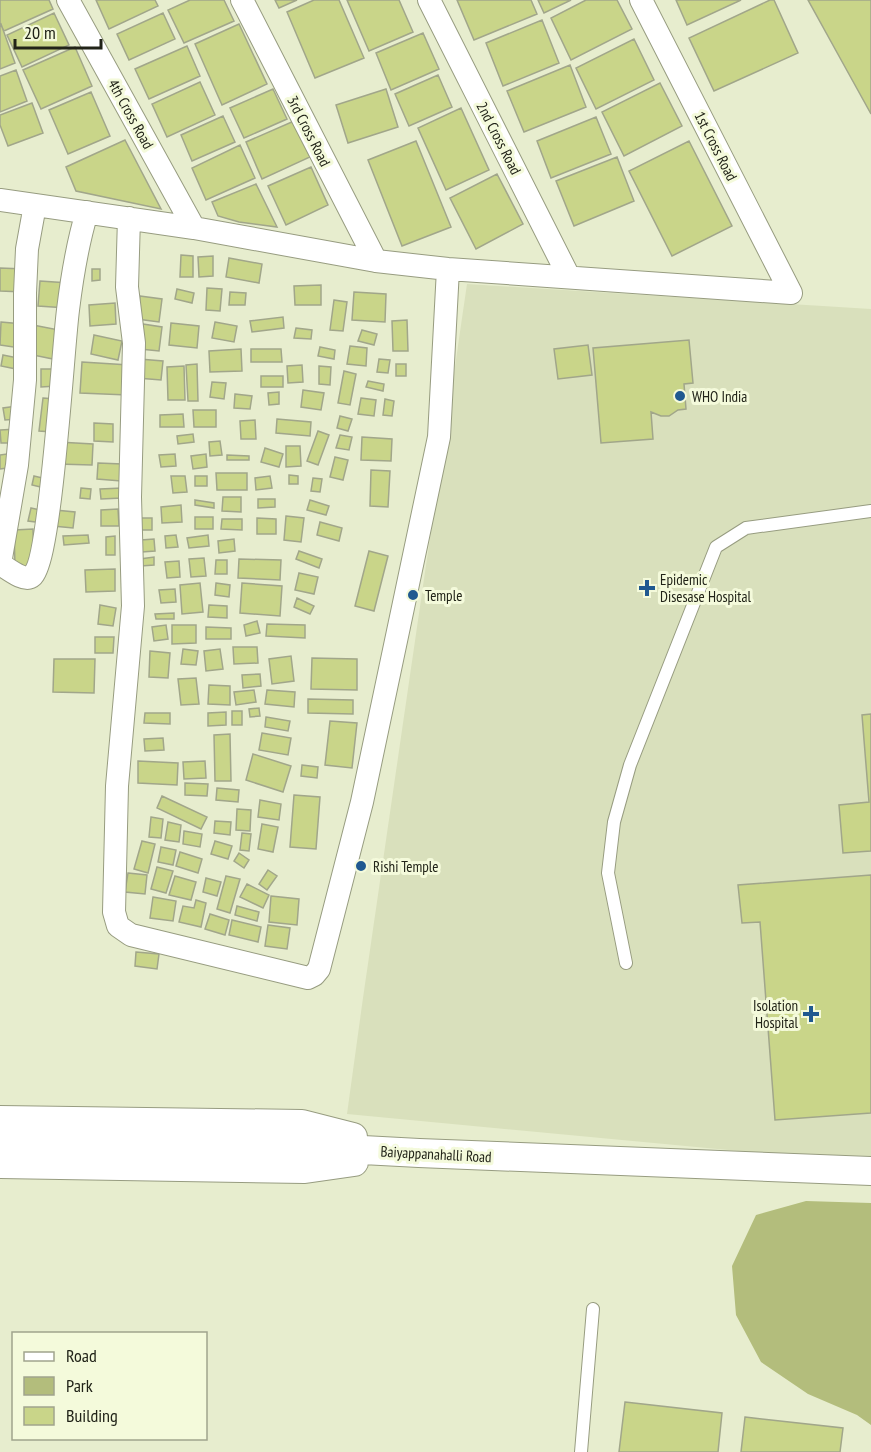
<svg xmlns="http://www.w3.org/2000/svg" width="871" height="1452" font-family="'PT Sans Narrow',sans-serif">
<style>
.built{fill:#d9e0bc}
.green{fill:#b3bd7c}
.building{fill:#c9d589;stroke:#a1a68a;stroke-width:1.5}
.lines{fill:none;stroke-linecap:round;stroke-linejoin:round}
.service-casing{stroke:#979c80;stroke-width:14}
.minor-casing{stroke:#979c80;stroke-width:24}
.tertiary-casing{stroke:#979c80;stroke-width:30}
.service{stroke:#fff;stroke-width:12}
.minor{stroke:#fff;stroke-width:22}
.tertiary{stroke:#fff;stroke-width:28}
.poi-dot{fill:#205990;stroke:#f4fadb;stroke-width:2}
.labels{text-anchor:middle;dominant-baseline:central;stroke-width:6;stroke-linejoin:round;paint-order:stroke}
.street-label{font-size:15px;fill:#212318;stroke:#f4fadb}
.poi-label{font-size:15px;fill:#212318;stroke:#f4fadb;text-anchor:start}
</style>
<rect width="100%" height="100%" fill="#e7edce"/>
<path class="built" d="M467,284L871,309V1156L760,1153L347,1114L363,998Z"/>
<path class="green" d="M806,1201L871,1203V1425L857,1415L808,1394L761,1362L736,1315L732,1266L756,1215Z"/>
<path class="building" d="M0,0H49L53,9L4,31L0,23Z
M96,0H155L158,6L109,29Z
M190,0H224L234,21L184,43L168,10Z
M275,0H297L279,8Z
M314,0H339L364,58L315,78L287,12Z
M347,0H399L413,32L369,51Z
M457,0H531L537,14L474,40Z
M538,0H571L544,13Z
M586,0H617L632,29L571,60L551,18Z
M676,0H741L687,25Z
M770,0H774L798,53L714,91L689,38Z
M808,0H871V114L845,67Z
M54,13L69,45L22,67L7,35Z
M163,13L175,39L129,60L117,34Z
M542,20L559,63L503,86L486,43Z
M1,24L15,63L0,69V25Z
M239,24L267,84L222,105L195,44Z
M423,33L439,69L391,90L376,53Z
M634,39L654,80L596,109L576,68Z
M187,46L200,76L149,99L135,69Z
M75,47L92,86L41,109L23,70Z
M570,65L586,107L524,132L507,91Z
M16,70L27,101L0,112V76Z
M438,75L452,107L409,126L395,94Z
M200,82L215,115L167,137L152,104Z
M660,83L682,126L624,156L602,112Z
M273,89L287,119L244,138L230,108Z
M386,89L398,127L348,143L336,105Z
M91,92L110,136L68,154L49,110Z
M32,103L43,133L8,146L0,125V115Z
M461,108L489,170L446,190L418,128Z
M223,116L235,142L192,161L181,135Z
M596,117L611,154L551,178L537,141Z
M294,121L310,157L262,179L246,142Z
M125,140L161,209L76,191L66,167Z
M416,141L451,227L402,246L368,160Z
M689,141L732,226L672,256L629,171Z
M240,145L255,178L206,200L192,168Z
M617,157L634,201L574,226L556,181Z
M311,167L328,205L286,225L268,186Z
M497,174L523,224L476,249L450,198Z
M256,184L277,227L239,222L218,216L212,202Z
M181,255L193,256V277H180Z
M213,256V276L199,277L198,257Z
M229,258L262,264L259,283L226,277Z
M0,268L24,269L23,292L0,291Z
M92,269H100V280L92,281Z
M40,281L69,283L67,308L38,306Z
M321,285V305H295L294,286Z
M207,288L222,289L220,311L206,310Z
M177,289L194,293L192,303L175,299Z
M230,292L246,293L245,305H229Z
M354,292L386,294L385,322L352,320Z
M140,296L162,299L159,322L137,319Z
M334,300L347,302L343,331L330,330Z
M115,303L116,324L90,326L89,305Z
M283,317L284,328L252,332L250,321Z
M407,320L408,351H393L392,321Z
M1,322L23,324L20,348L0,345Z
M215,322L237,326L234,342L212,338Z
M171,323L199,326L197,348L169,345Z
M143,324L162,327L159,351L140,349Z
M33,325L64,331L58,360L28,354Z
M296,328L312,330L311,339L294,338Z
M362,330L377,334L374,345L358,341Z
M94,335L122,341L118,360L91,354Z
M689,340L693,383L684,384L686,409L678,410L669,416H661L651,412L653,439L601,443L593,348Z
M588,345L592,375L558,379L554,349Z
M350,346L367,348L366,366L347,364Z
M320,347L335,350L334,359L318,356Z
M241,349L242,371L210,372L209,351Z
M251,349H281L282,362H251Z
M3,355L23,359L21,370L1,366Z
M139,359L163,361L161,380L137,378Z
M379,359L390,360L388,373L377,372Z
M82,362L129,365L127,395L80,393Z
M197,364L198,401H188L186,365Z
M396,364H406V376H396Z
M302,365L303,382L288,383L287,366Z
M184,366L185,400H168L167,367Z
M319,366L331,367L330,385L319,384Z
M41,369H57V386L41,387Z
M344,371L356,374L350,405L338,403Z
M261,376H283V387H261Z
M368,381L384,384L383,391L366,387Z
M212,382L226,383L224,399L210,397Z
M303,390L324,393L321,410L301,407Z
M279,392V404L269,405L268,393Z
M235,394L252,396L250,409L234,408Z
M43,398L55,399L52,432L39,431Z
M361,398L376,400L374,416L358,414Z
M385,399L394,401L392,416L383,415Z
M17,406L18,419L5,420L3,408Z
M193,410H216V427H194Z
M183,414L184,427H160V415Z
M340,416L352,419L348,431L337,428Z
M277,419L311,422L310,436L276,433Z
M255,420L256,439H241L240,421Z
M94,423L113,424V442L94,441Z
M17,429V443H1L0,430Z
M318,431L329,435L318,465L307,461Z
M193,434L194,442L178,444L177,436Z
M340,435L352,437L349,450L336,448Z
M362,437L392,439L391,461L361,460Z
M220,441L222,455L210,456L209,442Z
M58,442L93,444L92,465L57,464Z
M286,446H300L301,466L286,467Z
M265,448L283,454L279,467L261,462Z
M14,453L15,467L0,469V455Z
M175,454L176,466L161,467L159,455Z
M206,454L207,467L193,469L191,456Z
M227,455L249,456V460H227Z
M335,457L348,460L343,480L330,477Z
M98,463L122,464L121,481L97,479Z
M371,470L390,471L388,507L370,506Z
M216,473H247V490H217Z
M289,475L298,476V484H289Z
M34,476L51,480L49,489L32,485Z
M171,476H185L187,492L173,493Z
M195,476H207V486H195Z
M270,476L272,488L256,490L255,478Z
M313,478L322,479L320,492L311,491Z
M81,488L91,489L90,499L80,498Z
M122,488V498L101,499L100,489Z
M223,497H241V512L222,511Z
M258,499H275V507L258,508Z
M195,500L214,503V508L195,505Z
M310,500L329,506L326,515L307,510Z
M181,505L182,522L162,523L161,507Z
M31,508L45,511L43,523L28,521Z
M118,509L119,526H101V510Z
M55,510L75,512L73,528L53,526Z
M286,516L304,518L301,542L284,540Z
M195,517H213V529H195Z
M139,518H152V530H139Z
M257,518L276,519V534H257Z
M222,519H242V530L221,529Z
M320,522L342,528L339,541L317,535Z
M33,529L34,566H15L14,530Z
M88,535L89,543L64,545L63,536Z
M176,535L178,547L166,548L165,536Z
M208,535L209,546L189,548L187,538Z
M115,536V555H106V537Z
M154,539L155,551L142,552L141,540Z
M234,539L235,551L219,553L218,541Z
M299,551L322,559L319,568L296,559Z
M369,551L388,556L374,611L355,606Z
M154,557V565L141,566L140,559Z
M204,558L206,576L191,577L189,559Z
M239,559L281,560L280,580L238,578Z
M216,560H227V574H215Z
M179,561L180,577L167,578L165,562Z
M115,569V591L86,592L85,570Z
M299,573L318,577L314,594L295,590Z
M200,583L203,612L182,614L180,585Z
M216,583L230,585L229,597L215,595Z
M242,583L282,586L280,616L240,613Z
M175,589L176,602L161,603L159,590Z
M297,598L314,606L310,614L294,607Z
M100,605L116,608L113,626L98,624Z
M209,605L227,606V618L208,617Z
M174,613V619H156L155,614Z
M257,621L260,633L246,636L244,625Z
M267,624L305,625V638L266,636Z
M166,625L168,639L154,641L152,627Z
M172,625H196V643L172,644Z
M206,627L231,628V639H206Z
M95,637H114L113,653H95Z
M233,647H257L258,663L234,664Z
M183,649L198,651L196,665L181,664Z
M220,649L223,669L206,671L204,651Z
M150,651L170,653L168,678L149,677Z
M291,656L294,681L272,684L269,659Z
M312,658L357,659V690L311,689Z
M54,659H95L94,693L53,692Z
M260,674L261,686L243,688L242,675Z
M196,678L199,704L181,705L178,679Z
M209,685L230,686V705L208,704Z
M254,690L256,702L236,705L234,692Z
M267,690L295,692L294,707L265,704Z
M308,699L353,700V714L308,713Z
M259,708L260,716L250,717L249,709Z
M232,711H242V725H232Z
M226,712V725L208,726V713Z
M145,713H170V724L144,723Z
M871,714V851L843,853L839,805L869,802L862,715Z
M266,717L290,721L288,731L265,727Z
M330,721L357,723L352,768L325,765Z
M262,733L291,738L288,755L259,750Z
M230,734L231,781H215L214,735Z
M163,738L164,750L145,751L144,739Z
M253,754L291,766L283,792L246,780Z
M138,761L178,763L177,785L138,783Z
M205,761L206,778L184,779L183,762Z
M302,765L318,767L317,778L301,776Z
M185,783L208,784L207,796L185,795Z
M217,788L239,790L238,802L216,800Z
M294,795L320,797L316,849L290,847Z
M162,796L207,817L201,829L157,808Z
M260,800L281,804L279,820L258,817Z
M237,809L251,810L250,831L236,830Z
M151,817L163,819L161,838L149,837Z
M215,821L231,822L230,835L214,833Z
M168,822L181,825L179,842L165,840Z
M262,824L278,827L273,852L258,849Z
M184,831L202,834L200,847L183,844Z
M242,833L251,834L249,851L240,850Z
M142,841L155,844L148,873L134,869Z
M215,841L232,846L228,859L211,854Z
M161,847L176,850L173,865L158,862Z
M180,852L202,859L198,873L176,866Z
M239,853L249,860L244,868L234,861Z
M157,867L173,871L166,893L151,889Z
M268,870L277,876L267,890L259,884Z
M128,873L147,875L145,894L125,892Z
M871,875V1113L775,1120L760,922L742,923L738,885Z
M175,876L196,882L191,900L169,895Z
M226,876L240,879L230,913L217,909Z
M206,878L221,882L217,896L203,892Z
M247,884L269,895L263,908L240,897Z
M271,896L299,899L297,925L269,922Z
M153,897L176,901L173,921L150,918Z
M196,900L206,903L201,927L179,922L183,906L194,908Z
M237,906L259,912L257,921L235,915Z
M210,914L229,920L225,935L205,929Z
M232,920L261,927L258,942L229,935Z
M268,925L290,928L287,949L265,946Z
M136,952L159,954L157,969L135,966Z
M625,1402L722,1413L718,1452H619Z
M745,1417L843,1428L840,1452H741Z"/>
<g class="lines">
<g class="service-casing">
<path id="service" d="M626,963L608,873L614,822L630,765L716,547L746,528L871,511
M581,1452L593,1309"/>
</g>
<g class="minor-casing">
<path id="minor" d="M68,0L194,228
M242,0L376,261
M429,0L569,277
M641,0L791,293
M0,200L194,228L376,261L448,269L791,293
M129,218L127,287L134,343L130,497L133,606L117,786L114,912L118,926L131,935L308,978L314,975L319,969L362,802L439,437L448,269
M0,564C7,568 25,583 32,576C51,561 63,347 68,310C72,277 77,245 87,212
M0,564L17,465L25,380V293L27,249L35,205"/>
</g>
<g class="tertiary-casing">
<path id="tertiary" d="M0,1120L302,1124L353,1137
M0,1143L269,1145L419,1153L871,1171
M0,1164L305,1169L354,1162"/>
</g>
<use href="#service" class="service"/>
<use href="#minor" class="minor"/>
<use href="#tertiary" class="tertiary"/>
</g>
<g class="poi-dot">
<circle cx="680" cy="396" r="6"/>
<path d="M644 579h6v6h6v6h-6v6h-6v-6h-6v-6h6z"/>
<circle cx="413" cy="595" r="6"/>
<circle cx="361" cy="866" r="6"/>
<path d="M808 1005h6v6h6v6h-6v6h-6v-6h-6v-6h6z"/>
</g>
<g class="labels">
<g class="street-label">
<text transform="translate(131 114) rotate(61)">4th Cross Road</text>
<text transform="translate(309 131) rotate(63)">3rd Cross Road</text>
<text transform="translate(499 138) rotate(63)">2nd Cross Road</text>
<text transform="translate(716 146) rotate(63)">1st Cross Road</text>
<text transform="translate(436 1154) rotate(3)">Baiyappanahalli Road</text>
</g>
<g class="poi-label">
<text x="692" y="396">WHO India</text>
<text x="660" y="579">Epidemic<tspan x="660" dy="17">Disesase Hospital</tspan></text>
<text x="425" y="595">Temple</text>
<text x="373" y="866">Rishi Temple</text>
<text x="798" y="1005" text-anchor="end">Isolation<tspan x="798" dy="17">Hospital</tspan></text>
</g>
</g>
<rect x="12" y="1332" width="195" height="108" fill="#f4fadb" stroke="#a0a48d" stroke-width="1.5"/>
<rect x="24" y="1352" width="30" height="9" fill="#ffffff" stroke="#a0a48d" stroke-width="1.5"/>
<text x="66" y="1362" font-size="18" fill="#212318">Road</text>
<rect x="24" y="1377" width="30" height="18" fill="#b3bd7c" stroke="#a0a48d" stroke-width="1.5"/>
<text x="66" y="1392" font-size="18" fill="#212318">Park</text>
<rect x="24" y="1407" width="30" height="18" fill="#c9d589" stroke="#a0a48d" stroke-width="1.5"/>
<text x="66" y="1422" font-size="18" fill="#212318">Building</text>
<path d="M15 39v9h86v-9" fill="none" stroke="#212318" stroke-width="3"/>
<text x="24" y="39" font-size="18" fill="#212318" stroke="#f4fadb" stroke-width="4.5" paint-order="stroke">20 m</text>
</svg>
